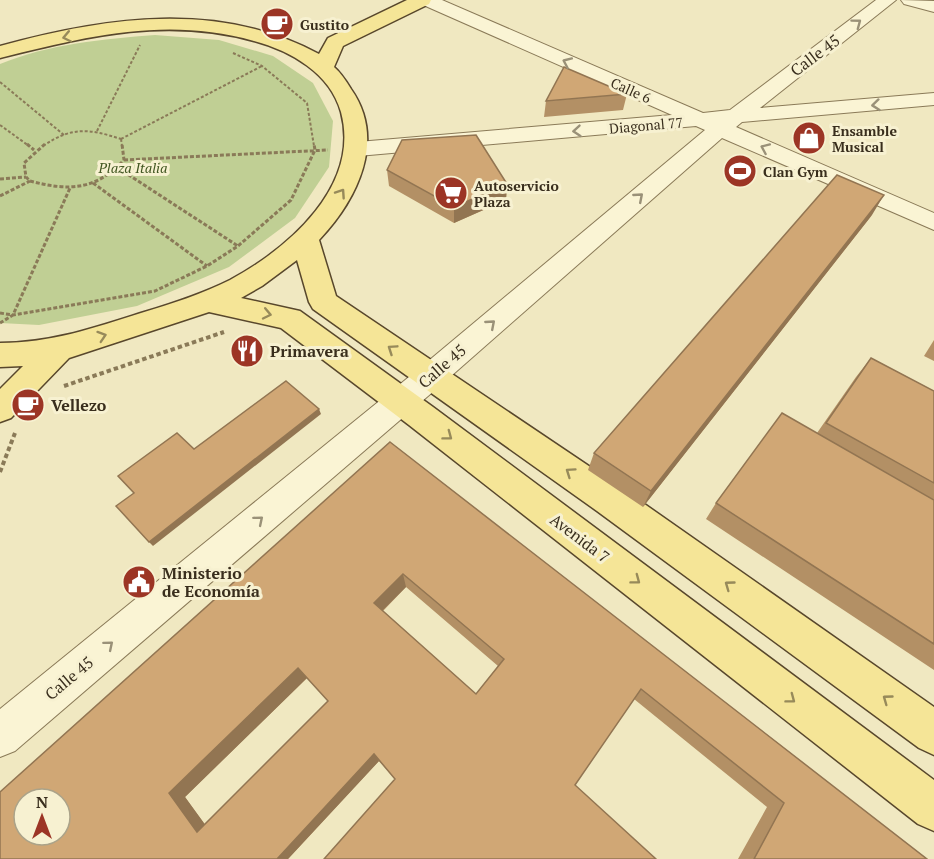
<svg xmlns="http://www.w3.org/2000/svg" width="934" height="859" font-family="'PT Serif',serif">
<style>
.green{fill:#c0cf94}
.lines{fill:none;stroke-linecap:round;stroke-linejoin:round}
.minor-casing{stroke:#8a7a58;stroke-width:2}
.major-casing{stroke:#58472c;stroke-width:3}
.path-far2{stroke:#8a7a58;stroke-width:2;stroke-dasharray:3 2;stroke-linecap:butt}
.path-far1{stroke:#8a7a58;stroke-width:3;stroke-dasharray:4 2;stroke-linecap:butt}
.path{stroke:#8a7a58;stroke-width:4;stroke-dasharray:4.5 3;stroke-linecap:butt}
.minor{fill:#faf4d4;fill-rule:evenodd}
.major{fill:#f5e597;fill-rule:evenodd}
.wall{fill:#b39065;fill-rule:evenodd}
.shaded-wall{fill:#927552}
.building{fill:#d0a775;stroke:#927552;stroke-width:1.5;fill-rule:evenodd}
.oneway{stroke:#9a9178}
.oneway2{stroke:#978a5a}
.labels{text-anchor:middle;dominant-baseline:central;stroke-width:6;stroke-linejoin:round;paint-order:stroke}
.far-poi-label{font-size:14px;font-weight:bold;fill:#392e1d;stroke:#f7f1d1;text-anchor:start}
.far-street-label{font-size:14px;fill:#392e1d;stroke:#f7f1d1}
.far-park-label{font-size:14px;font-style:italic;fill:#425722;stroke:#f7f1d1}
.street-label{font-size:16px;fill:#392e1d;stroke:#f7f1d1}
.poi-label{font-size:16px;font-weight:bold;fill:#392e1d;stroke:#f7f1d1;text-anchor:start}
</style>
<rect width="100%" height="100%" fill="#f0e8c1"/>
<path class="green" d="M155,35L219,40L273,56L313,83L333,121L329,167L295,218L229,267L137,306L39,325L0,323V64C49,44 103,39 155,35Z"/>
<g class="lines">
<g class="minor-casing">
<path id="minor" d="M418,0H442L703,113L730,110L876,0H896L760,108L934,93V105L742,122L736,127L934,213V230L722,138L442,384L15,751L0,757V709L420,368L705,130L696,126L358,156L350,154L347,149L350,144L358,142L672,115L421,4Z
M901,0L934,1V12L904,4Z"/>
</g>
<g class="major-casing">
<path id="major" d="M407,0H431L429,4L343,46L334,67C341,73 346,81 351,89C387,140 357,200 319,240L336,296L623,489L934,707V755L919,748L597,511L313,309L309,302L297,260L262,286L241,298L300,311L433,407L934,780V831L918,824L409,425L281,328L209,312L69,358L11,418L0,422V389L23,366L0,367V343C50,343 94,328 141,313C171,304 202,294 230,280C289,248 361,186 341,112C330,73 291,51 254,41C165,16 86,37 0,58V46C105,17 219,0 319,54L328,38Z"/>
</g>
<path class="path-far2" d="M233,53L262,66L307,103L314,146
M0,82L64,135
M0,125L29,146
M97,131L140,45
M121,139L122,146
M121,139L262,66
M43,146C72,126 90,129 121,139"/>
<path class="path-far1" d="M27,144L34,150
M45,144L24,163L26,177L30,181C68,191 95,191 124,160L122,144
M124,160L328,150
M118,168L238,246
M0,179L26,177
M93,183L207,266
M0,196L30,181
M0,313L13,315L155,291L207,266L238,246L291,200L315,150L314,144
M0,323L13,315L70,188"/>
<path class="path" d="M64,386L224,332
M0,472L15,433"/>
<use href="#minor" class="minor"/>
<use href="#major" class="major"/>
</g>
<path class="wall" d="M627,94L623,110L544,117L546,101Z
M387,170L507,184L506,200L454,223L389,186Z
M872,215L643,507L588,470L594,453Z
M934,340V361L924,356Z
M871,358L934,391V670L706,519L716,503L817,433L856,377Z
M390,442L927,859H738L767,807L634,699L395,779L379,761L288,859H0ZM406,587L498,666L476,694L383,611ZM307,678L328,701L205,825L185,797Z"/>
<path class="shaded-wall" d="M507,184L506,200L454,223V207Z
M884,195L872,215L643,507L651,491Z
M319,409L321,414L153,546L149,542Z
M403,574L406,587L378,615L374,603Z
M298,668L307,678L185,797L212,834L197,832L169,793Z
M374,754L379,761L288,859H277Z"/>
<path class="building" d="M564,67L627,94L546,101Z
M476,135L507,184L454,207L387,170L402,140Z
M837,175L884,195L651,491L594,453Z
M871,358L934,391V483L826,423Z
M286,381L319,409L149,542L116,506L134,493L118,476L177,433L194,449Z
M782,413L934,500V644L716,503Z
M390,442L927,859H754L784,803L641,689L575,785L656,859H324L395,779L374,754L277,859H0V792ZM403,574L504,659L476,694L374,603ZM298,668L328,701L197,832L169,793ZM24,799H60V835H24Z"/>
<defs><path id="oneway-chevron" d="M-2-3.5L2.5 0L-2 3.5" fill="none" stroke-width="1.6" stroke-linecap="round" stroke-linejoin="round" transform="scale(1.5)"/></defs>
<g class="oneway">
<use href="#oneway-chevron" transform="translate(857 23) rotate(-37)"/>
<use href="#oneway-chevron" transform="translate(567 62) rotate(-156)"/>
<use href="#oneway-chevron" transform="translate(876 105) rotate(174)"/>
<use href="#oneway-chevron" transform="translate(577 131) rotate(175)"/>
<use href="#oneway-chevron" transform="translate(765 148) rotate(-156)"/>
<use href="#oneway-chevron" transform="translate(639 197) rotate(-41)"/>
<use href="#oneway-chevron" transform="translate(491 324) rotate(-41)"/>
<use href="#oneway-chevron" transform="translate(259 520) rotate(-40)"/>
<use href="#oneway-chevron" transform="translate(109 645) rotate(-40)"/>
</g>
<g class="oneway2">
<use href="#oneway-chevron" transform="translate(67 37) rotate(168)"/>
<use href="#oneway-chevron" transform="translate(341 193) rotate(-56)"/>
<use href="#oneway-chevron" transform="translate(267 314) rotate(12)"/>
<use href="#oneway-chevron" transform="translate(102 336) rotate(-18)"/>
<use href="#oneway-chevron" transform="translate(392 349) rotate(-146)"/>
<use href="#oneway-chevron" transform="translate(448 436) rotate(37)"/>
<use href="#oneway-chevron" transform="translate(570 472) rotate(-145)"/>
<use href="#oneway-chevron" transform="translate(636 580) rotate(37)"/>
<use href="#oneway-chevron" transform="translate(729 585) rotate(-144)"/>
<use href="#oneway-chevron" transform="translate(791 699) rotate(37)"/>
<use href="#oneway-chevron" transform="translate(887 699) rotate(-144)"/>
</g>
<defs>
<g id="cafe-disc" transform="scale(1.725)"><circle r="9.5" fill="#9c3525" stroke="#f7f1d1"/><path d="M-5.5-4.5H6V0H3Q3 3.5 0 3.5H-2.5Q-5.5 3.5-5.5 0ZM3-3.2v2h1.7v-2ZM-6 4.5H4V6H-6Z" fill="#fff"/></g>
<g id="shop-disc" transform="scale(1.725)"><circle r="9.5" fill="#9c3525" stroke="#f7f1d1"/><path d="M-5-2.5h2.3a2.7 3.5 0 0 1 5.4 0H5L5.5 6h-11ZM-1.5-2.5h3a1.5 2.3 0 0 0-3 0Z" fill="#fff"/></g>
<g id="stadium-disc" transform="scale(1.725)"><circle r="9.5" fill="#9c3525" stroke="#f7f1d1"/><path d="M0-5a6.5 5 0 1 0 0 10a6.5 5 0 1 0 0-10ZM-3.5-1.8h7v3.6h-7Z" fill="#fff"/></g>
<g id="supermarket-disc" transform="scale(1.725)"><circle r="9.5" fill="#9c3525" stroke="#f7f1d1"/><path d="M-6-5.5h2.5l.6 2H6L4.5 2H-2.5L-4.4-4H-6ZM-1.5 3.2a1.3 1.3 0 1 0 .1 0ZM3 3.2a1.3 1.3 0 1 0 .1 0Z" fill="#fff"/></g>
<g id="restaurant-disc" transform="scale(1.725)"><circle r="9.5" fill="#9c3525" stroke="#f7f1d1"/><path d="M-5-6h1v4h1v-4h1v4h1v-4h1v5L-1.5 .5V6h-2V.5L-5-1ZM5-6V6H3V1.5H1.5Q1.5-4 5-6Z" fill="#fff"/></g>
<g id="civic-disc" transform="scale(1.725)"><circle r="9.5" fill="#9c3525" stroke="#f7f1d1"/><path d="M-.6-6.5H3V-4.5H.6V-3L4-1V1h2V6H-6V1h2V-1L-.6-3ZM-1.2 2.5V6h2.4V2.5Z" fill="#fff"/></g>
</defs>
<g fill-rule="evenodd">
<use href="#cafe-disc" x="277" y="24"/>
<use href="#shop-disc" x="809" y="138"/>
<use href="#stadium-disc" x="740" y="171"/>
<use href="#supermarket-disc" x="451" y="193"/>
<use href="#restaurant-disc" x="247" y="351"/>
<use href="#cafe-disc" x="28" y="405"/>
<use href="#civic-disc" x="139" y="582"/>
</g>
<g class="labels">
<g class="far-poi-label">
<text x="300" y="24">Gustito</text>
<text x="832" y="130">Ensamble<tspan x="832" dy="16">Musical</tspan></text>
<text x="763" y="171">Clan Gym</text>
<text x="474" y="185">Autoservicio<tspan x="474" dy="16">Plaza</tspan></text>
</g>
<g class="far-street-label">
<text transform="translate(631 90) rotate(24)">Calle 6</text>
<text transform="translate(646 125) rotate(-5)">Diagonal 77</text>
</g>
<g class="far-park-label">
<text x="133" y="167">Plaza Italia</text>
</g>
<g class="street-label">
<text transform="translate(815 55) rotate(-37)">Calle 45</text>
<text transform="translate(442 366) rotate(-41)">Calle 45</text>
<text transform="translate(580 538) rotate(37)">Avenida 7</text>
<text transform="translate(69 678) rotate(-40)">Calle 45</text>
</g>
<g class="poi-label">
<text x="270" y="351">Primavera</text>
<text x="51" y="405">Vellezo</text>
<text x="162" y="573">Ministerio<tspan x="162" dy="18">de Economía</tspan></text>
</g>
</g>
<g transform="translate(42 817)"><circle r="28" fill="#f7f1d1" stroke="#aba389" stroke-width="1.5"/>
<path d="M0-4.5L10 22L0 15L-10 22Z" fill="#9c3525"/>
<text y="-9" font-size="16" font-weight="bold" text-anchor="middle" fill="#392e1d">N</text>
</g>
</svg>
